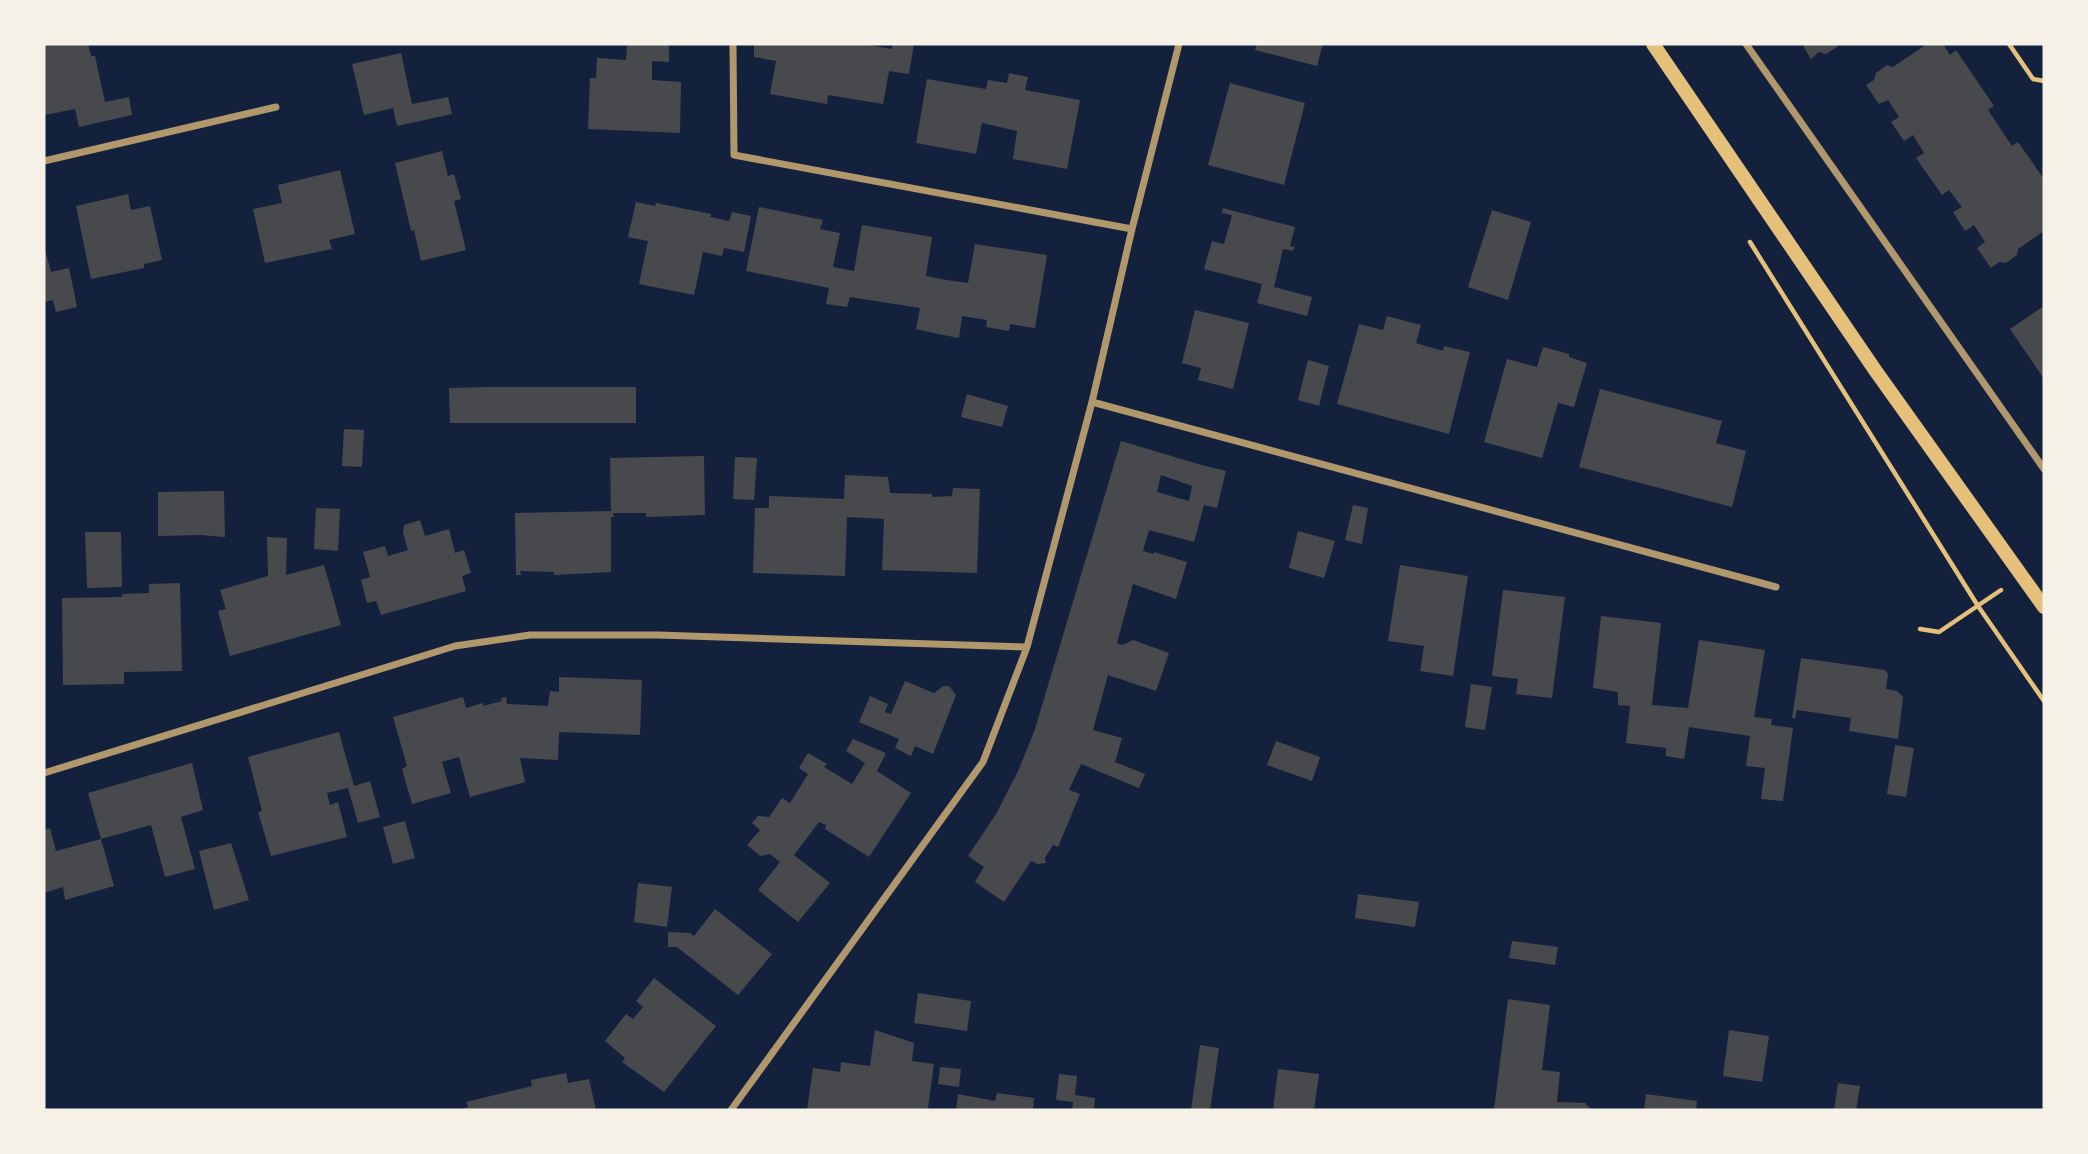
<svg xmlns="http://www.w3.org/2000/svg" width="2088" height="1154" font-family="'Titillium Web',sans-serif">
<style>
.building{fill:#48494c;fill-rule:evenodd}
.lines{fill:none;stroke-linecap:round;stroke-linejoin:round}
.path{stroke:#e5c07b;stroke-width:4.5}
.minor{stroke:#b1986c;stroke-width:7}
.secondary{stroke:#e5c07b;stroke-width:14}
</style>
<rect width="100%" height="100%" fill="#14213d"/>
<path class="building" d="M44,44H88L91,56H95L105,102L129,97L132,115L79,127L75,109L45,115Z
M627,44H669V62L652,61V80L681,82L680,133L588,129L590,78H596L597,58L626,60Z
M754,44H861L892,49L893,44H914L909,74L889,71L883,104L828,95L827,104L770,94L776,61L754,57Z
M1257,44H1323L1317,66L1255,50Z
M1802,44H1838L1837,47L1826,54L1819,52L1811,59Z
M1927,44H1943L1950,55L1956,50L1994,106L1988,110L2012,146L2018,142L2044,179V231L2018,249L2017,255L2006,263L1999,262L1991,268L1977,248L1985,242L1974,225L1965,231L1953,212L1962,207L1949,190L1942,195L1916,158L1924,153L1913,135L1904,141L1891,122L1899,117L1888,100L1879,104L1866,85L1874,80L1876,73L1887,65L1893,67Z
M401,53L412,104L448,97L452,114L397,126L393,108L364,115L352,64Z
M1009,73L1028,77L1025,90L1080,100L1067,169L1013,159L1017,131L982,123L976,154L916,143L927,79L986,89L988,80L1007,83Z
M1230,83L1305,103L1284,185L1208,165Z
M442,151L448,176L454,174L461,199L454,201L466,250L421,261L414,230L411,231L395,163Z
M340,170L355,234L329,240L332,249L265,263L253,209L282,203L278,185Z
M128,194L131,210L150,206L162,260L144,264V268L91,279L76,206Z
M636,202L655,206L656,203L711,214L710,217L729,221L732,212L751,216L744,252L724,248L722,256L703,252L694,295L639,284L648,241L628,237Z
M759,207L823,220L820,229L840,233L833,267L854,271L862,225L932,237L926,276L947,280L968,283L975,244L1047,255L1035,328L1010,324L1009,331L986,327L987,320L962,316L959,338L938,334L916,329L920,308L850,297L847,307L826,304L829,288L746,271Z
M1223,208L1295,227L1290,246L1295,247L1293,251L1283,249L1274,287L1312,297L1307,316L1257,303L1262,284L1204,269L1212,241L1224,244L1232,215L1222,213Z
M1492,210L1531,222L1508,300L1468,287Z
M44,245L51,272L69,268L77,307L56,312L53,300L44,302Z
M2044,306V379L2010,329Z
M1195,310L1249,323L1233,389L1198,380L1201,368L1182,363Z
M1387,316L1421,325L1416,343L1443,351L1444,346L1470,352L1449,434L1337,404L1359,324L1383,330Z
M1543,347L1569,354V357L1587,363L1574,407L1558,403L1542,458L1484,442L1507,359L1537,367Z
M1308,360L1329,366L1319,406L1298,400Z
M489,387H636V423H450L449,388Z
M1600,389L1722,421L1716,443L1746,451L1732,507L1579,467Z
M967,394L1008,406L1002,427L961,417Z
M344,429L364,430L362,467L342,466Z
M1121,441L1198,464L1226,471L1217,508L1204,505L1194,542L1149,530L1143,551L1153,554L1154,552L1187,562L1176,599L1133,584L1117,643L1122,645L1133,640L1169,653L1156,691L1108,675L1093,730L1122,738L1115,762L1145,774L1139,788L1081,764L1069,790L1080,794L1058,847L1053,845L1045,858L1046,863L1038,864L1031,861L1004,902L975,882L984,867L968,856L996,814L1019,769L1035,729ZM1161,475L1192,486L1189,501L1157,492Z
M704,456L705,515L646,517V513H613L614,517H611V572L554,575V572L520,571L521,575H516L515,513L611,511L610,458Z
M735,457L757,458L754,500L733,499Z
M845,475L888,477L890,493L932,494V497L952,496L953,488L980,489L977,573L882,570L884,519L847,517L845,576L753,573L755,508H769V496L844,499Z
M224,491L225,537L200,535L158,536V492Z
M1353,505L1368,508L1362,544L1345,540Z
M316,508L340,509L338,551L314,549Z
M420,520L425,536L449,529L455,553L464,550L471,573L462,576L466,591L381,615L376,601L367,603L361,580L370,577L363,552L385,546L388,556L408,550L403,533L404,525Z
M1298,531L1335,541L1324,578L1289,568Z
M85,532H121L122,587L87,588Z
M267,537L287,538L286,575L324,565L341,625L230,656L218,611L226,609L220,590L268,576Z
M1400,565L1468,576L1453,676L1420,671L1424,646L1388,641Z
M180,583L182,671L124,672V684L63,685L62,598L122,597V594L149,593V584Z
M1503,590L1565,597L1552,698L1516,694L1518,679L1492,676Z
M1601,616L1661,623L1652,705L1688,708L1699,640L1765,650L1754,717L1772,719L1771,725L1793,728L1783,801L1761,799L1765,768L1746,766L1750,736L1689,727L1684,759L1666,756V748L1626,743L1630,706L1618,705V692L1593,688Z
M1801,658L1885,670L1888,674L1886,689L1897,691L1903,697L1898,739L1849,731L1851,718L1797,710L1795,718H1792Z
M559,677L642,680L640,735L559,732L558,760L520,758L525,782L470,797L459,757L442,762L451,793L412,804L402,769L407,766L393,717L463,697L466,708L483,703V706L502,701L501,698L506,697L507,704L548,706L550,691L559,692Z
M905,681L934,693L943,686H949L956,695L933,754L915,746L911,756L895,748L899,739L859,722L870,696L888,704L885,712L891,714Z
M1471,684L1492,687L1485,730L1465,727Z
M339,732L354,786L370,781L380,817L358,823L348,788L327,793L330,805L338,802L347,837L271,856L258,812L262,811L248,757Z
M853,739L886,753L877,771L911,793L869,857L825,829L826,825L819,822L794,855L830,883L798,922L758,890L780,862L770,854L760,856L747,845L760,830L752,823L758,816L769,817L782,798L790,803L808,774L799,768L808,753L827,764L824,767L852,784L865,763L846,751Z
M1276,741L1320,757L1312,781L1267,765Z
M1895,745L1914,748L1906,797L1887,794Z
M192,763L203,810L181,817L195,869L165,877L151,825L101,839L88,793Z
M405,821L415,858L393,864L383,827Z
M50,828L56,851L101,839L114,886L65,900L63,887L44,893V830Z
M231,843L249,900L214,910L199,851Z
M638,883L672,887L667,927L634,922Z
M1358,894L1419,902L1415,927L1355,918Z
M715,909L772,954L738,995L677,947H668V932L690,933L694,936Z
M1512,941L1558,947L1555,965L1509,958Z
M654,978L716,1026L664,1092L622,1062L625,1058L605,1041L626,1014L633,1019L643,1007L636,1001Z
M918,993L971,1001L967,1031L914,1023Z
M1508,999L1550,1005L1542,1070L1560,1072L1557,1102L1585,1103L1592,1110H1494Z
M875,1030L914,1043L912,1061L934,1064L928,1108L924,1110H807L813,1068L840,1072L841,1062L870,1066Z
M1729,1030L1769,1036L1762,1082L1723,1076Z
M1200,1045L1219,1048L1210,1110H1191Z
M940,1067L961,1069L959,1087L938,1084Z
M1278,1069L1319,1074L1314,1110H1273Z
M566,1073L568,1083L589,1079L596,1110H457L468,1107L466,1102L532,1086L531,1080Z
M1059,1074L1077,1076L1075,1095L1095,1098L1094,1110H1072L1073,1102L1056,1100Z
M1838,1083L1860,1086L1856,1110H1834Z
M997,1093L1034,1098L1033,1110H956L958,1094L995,1101Z
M1646,1094L1697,1101L1696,1110H1644Z"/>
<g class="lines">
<path class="path" d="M2009,44L2033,79L2044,81
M1750,242L1978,606L2044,701
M1920,629L1939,632L2001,590"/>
<path class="minor" d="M733,44L734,155L1132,229
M1746,44L2044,469
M44,161L276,107
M1092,402L1776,587
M44,773L455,646L530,635H658L1027,647
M731,1110L983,762L1027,647L1092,402L1132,229L1179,44"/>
<path class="secondary" d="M1653,44L1875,370L2044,607"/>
</g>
<rect width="2088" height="1154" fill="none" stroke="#f6f1e7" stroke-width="91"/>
</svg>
